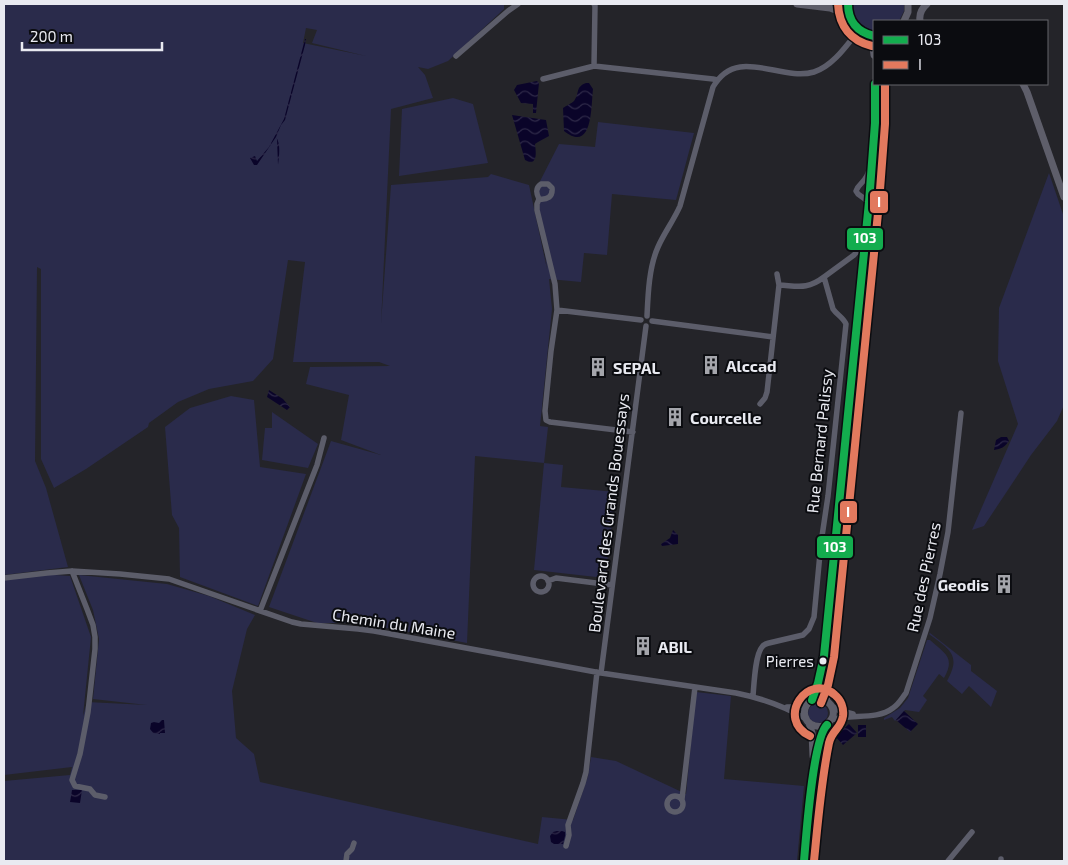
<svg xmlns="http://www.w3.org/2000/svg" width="1068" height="865" font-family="'Exo 2',sans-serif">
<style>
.grass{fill:#2a2b4b;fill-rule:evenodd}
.water{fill:url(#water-waves)}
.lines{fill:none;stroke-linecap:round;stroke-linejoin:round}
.minor{stroke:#5c5d6a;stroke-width:5.5}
.major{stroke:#5e5e6a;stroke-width:7}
.bus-1-casing{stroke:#0b0c10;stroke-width:11}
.bus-2-casing{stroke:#0b0c10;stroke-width:11}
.bus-1{stroke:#13ad4e;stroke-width:8}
.bus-2{stroke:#e2795e;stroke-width:8}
.bus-dot{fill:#e9eaf1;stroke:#0b0c10;stroke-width:2}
.labels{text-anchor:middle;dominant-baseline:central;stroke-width:4;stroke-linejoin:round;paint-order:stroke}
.bus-label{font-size:15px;fill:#e9eaf1;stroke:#0b0c10;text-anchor:end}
.poi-label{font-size:16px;font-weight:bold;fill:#e9eaf1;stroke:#0b0c10;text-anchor:start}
.street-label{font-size:16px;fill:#e9eaf1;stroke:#0b0c10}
.line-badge{stroke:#0b0c10;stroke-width:2}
.badge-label{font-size:14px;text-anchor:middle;font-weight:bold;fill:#fff}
</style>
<defs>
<pattern id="water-waves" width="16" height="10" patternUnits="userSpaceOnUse" patternTransform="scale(1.25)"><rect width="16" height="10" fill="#0a0429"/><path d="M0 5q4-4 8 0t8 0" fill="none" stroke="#2e2948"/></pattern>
</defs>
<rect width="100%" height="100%" fill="#242429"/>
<path class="grass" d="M4,4H504V9L448,61L428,69L418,67L425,75L433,98L391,109L381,324L391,185L488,177L491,174L529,185L547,269L536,189L559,144L595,147L598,122L694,133L676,200L612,194L607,255L584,253L581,282L549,279L552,309L540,426L548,427L544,463L563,465L561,487L616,492L605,578L534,570L544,463L475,456L467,643L361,623H317L269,607L331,441L381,455L341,440L349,395L306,384L310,367L390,366L379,362H293L305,262L288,260L273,359L253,381L209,389L178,402L149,423L148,427L86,469L54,488L41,459V269L37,267L35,461L46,488L68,567L4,575ZM306,28L317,30L312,43L366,56L303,43Z
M853,4H904V11L899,21H874V32C860,28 853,18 853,4Z
M453,98L473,104L488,163L399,176L402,109Z
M1049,173L1064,217V405L1057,421L1031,455L984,526L972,530L1018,424L998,361L999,308Z
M231,396L254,400L260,467L306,474L258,606L180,577L179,528L172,515L165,427L190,408Z
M272,412L318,444L308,468L262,460L265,428H272Z
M40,574L70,576L91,637L83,716L87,702L147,705L93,699L99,639L93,610L79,575L167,584L209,596L255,615L247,629L232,691L236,738L254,754L260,782L538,844L542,817L573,820L588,776L591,757L616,761L686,794L696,692L731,696L724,779L804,786L797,861H4V781L70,775L72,767L4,775V580Z
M930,633L971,665V671L997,691L991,707L969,686L962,694L947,681C962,655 949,649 929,634Z
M927,640H930C944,653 956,657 944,678L939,674L923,696L927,700L919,712L905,710L895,721L892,717L884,720V718L900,708L908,698Z
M808 713a10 10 0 1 1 20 0a10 10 0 1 1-20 0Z"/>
<path class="water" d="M305,39H306L305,45L285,120L281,125L276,137C281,144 279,156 278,165L277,139L276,137L257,165H254L250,158L255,156L257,161L269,147L284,119Z
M537,81L539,83L536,113H533V104L521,103L514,90L517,85Z
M586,83H589L593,89C591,106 593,154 564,131L563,108C566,106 572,103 574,101C580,93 575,87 586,83Z
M512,115L546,120L549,136L538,142L535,144C536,152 538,167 525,160Z
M269,390L283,399L290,407L287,410L267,397Z
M1001,437H1007L1009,441C1005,447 1001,449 994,450L996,440Z
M673,530L678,535V544L662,546L661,544L670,538Z
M904,711L918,724L910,732L896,720Z
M162,720H164L165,733H160V734L153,733L150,729L151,723L154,722L159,723Z
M849,724L857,733L843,745L835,736Z
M858,725H866V737H858Z
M72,790H82L80,803L70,802Z
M557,831H562L565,832V836L563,844H554L551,842L550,836L553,832Z"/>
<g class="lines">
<path class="minor" d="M594,4L595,6L594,66L713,79L717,80
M456,56L508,11L518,4
M543,79L594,66
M539,199C547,200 553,197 552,188L548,184H541C535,188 536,193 539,199L537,204V210L555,284L557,310L641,320
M869,202L858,194L856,191C859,182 867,182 869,170
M824,277L854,255L859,249L864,238
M557,310L551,351L545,411L546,420L550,422L633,432
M647,316C648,294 649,267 658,247C664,233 674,220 680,206L713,87C737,45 780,82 814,72C833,66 847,45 859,30
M652,321L773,337
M760,404L765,398L767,392L779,285L777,274
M72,571L87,609L93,625L95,637V649L88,712L80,754L72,780L75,786L90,789L95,795L105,797
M533 584a8 8 0 1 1 16 0a8 8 0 1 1-16 0Z
M4,578L47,573L72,571L120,574L169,579L292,622L301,624L358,629L374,631L601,673L736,693C761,698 784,706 806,719
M548,581L556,578L612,585
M260,611L317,465L324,438
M601,673L646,326
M753,696C754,685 755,655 762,647C764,644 765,644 769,643L803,635L809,629L814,617L821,543L828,496L846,324C843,317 837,315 833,309L824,277C807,290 798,286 779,285
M832,706L838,710L853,714
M787,707H794L807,705
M831,720C851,713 876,721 893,708C899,704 902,698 906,693L930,618L940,574L948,532L961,413
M667 804a8 8 0 1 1 16 0a8 8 0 1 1-16 0Z
M682,799L695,687
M566,846L569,835L568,825L583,783L586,772L597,672
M346,861L347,854L352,849L354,843
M948,861L972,832
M1001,861V859"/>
<path class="major" d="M797,4L830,8L849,15
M848,4C847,20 858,34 874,36
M904,21L908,12V4
M920,21C919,14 921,9 927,4
M869,36L873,46L874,55
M1023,84L1027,92L1064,197
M812,700L821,668
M827,701L824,684V656L869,202L878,84
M809,723L812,733L813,756
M804,861C808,822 811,782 819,744C820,739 821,734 823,729C827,722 835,720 833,710C831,702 823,698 815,699C798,704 802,730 824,726"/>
<g class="bus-1-casing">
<path id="bus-1" d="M848,4C848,21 857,32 874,36
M812,700L818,683L824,656L869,202L875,123V84
M804,861C806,838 813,738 827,725"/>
</g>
<g class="bus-2-casing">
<path id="bus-2" d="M838,4C839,26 851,41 872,46
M821,703L828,685L834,657L879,203L885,124V84
M810,736C775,719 808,671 835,695C841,700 844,708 843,716C841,729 832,730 829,743C821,782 818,822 814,861"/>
</g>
<use href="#bus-1" class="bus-1"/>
<use href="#bus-2" class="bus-2"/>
</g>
<defs>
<g id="building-bare" transform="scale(1.5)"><path d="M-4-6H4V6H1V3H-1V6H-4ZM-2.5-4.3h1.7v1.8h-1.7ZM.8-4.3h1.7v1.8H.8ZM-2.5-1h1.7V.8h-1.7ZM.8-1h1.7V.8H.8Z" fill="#a4a5ab" stroke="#0b0c10" stroke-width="2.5" paint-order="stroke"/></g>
</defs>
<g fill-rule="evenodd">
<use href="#building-bare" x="711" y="365"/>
<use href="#building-bare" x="598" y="367"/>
<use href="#building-bare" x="675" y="417"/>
<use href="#building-bare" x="1004" y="584"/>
<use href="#building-bare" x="643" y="646"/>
</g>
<circle class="bus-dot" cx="823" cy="661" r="4.5"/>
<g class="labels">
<g class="bus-label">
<text x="814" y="661">Pierres</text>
</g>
<g class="poi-label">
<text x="726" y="365">Alccad</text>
<text x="613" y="367">SEPAL</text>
<text x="690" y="417">Courcelle</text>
<text x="989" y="584" text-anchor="end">Geodis</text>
<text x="658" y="646">ABIL</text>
</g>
<g class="street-label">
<text transform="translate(819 441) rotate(-84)">Rue Bernard Palissy</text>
<text transform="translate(608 513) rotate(-83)">Boulevard des Grands Bouessays</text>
<text transform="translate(923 577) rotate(-78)">Rue des Pierres</text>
<text transform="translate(394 623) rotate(9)">Chemin du Maine</text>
</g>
</g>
<g class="line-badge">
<rect x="869" y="190" width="20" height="24" rx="5" fill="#e2795e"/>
<rect x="846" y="227" width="38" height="24" rx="5" fill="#13ad4e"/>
<rect x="839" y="500" width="19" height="24" rx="5" fill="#e2795e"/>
<rect x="816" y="535" width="38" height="24" rx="5" fill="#13ad4e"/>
</g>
<g class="badge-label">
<text x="879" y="207">I</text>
<text x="865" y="243">103</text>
<text x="848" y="517">I</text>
<text x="835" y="552">103</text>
</g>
<rect width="1068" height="865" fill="none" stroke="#e9eaf1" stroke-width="10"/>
<rect x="873" y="20" width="175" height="65" fill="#0b0c10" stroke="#64656a"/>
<rect x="883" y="36" width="25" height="8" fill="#13ad4e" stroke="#64656a"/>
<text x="918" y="45" font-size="15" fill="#e9eaf1">103</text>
<rect x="883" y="61" width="25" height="8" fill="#e2795e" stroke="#64656a"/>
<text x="918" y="70" font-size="15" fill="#e9eaf1">I</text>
<path d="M22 42v8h140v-8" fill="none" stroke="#e9eaf1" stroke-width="2.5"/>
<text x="30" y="42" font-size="15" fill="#e9eaf1" stroke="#0b0c10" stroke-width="4" paint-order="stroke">200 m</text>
</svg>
